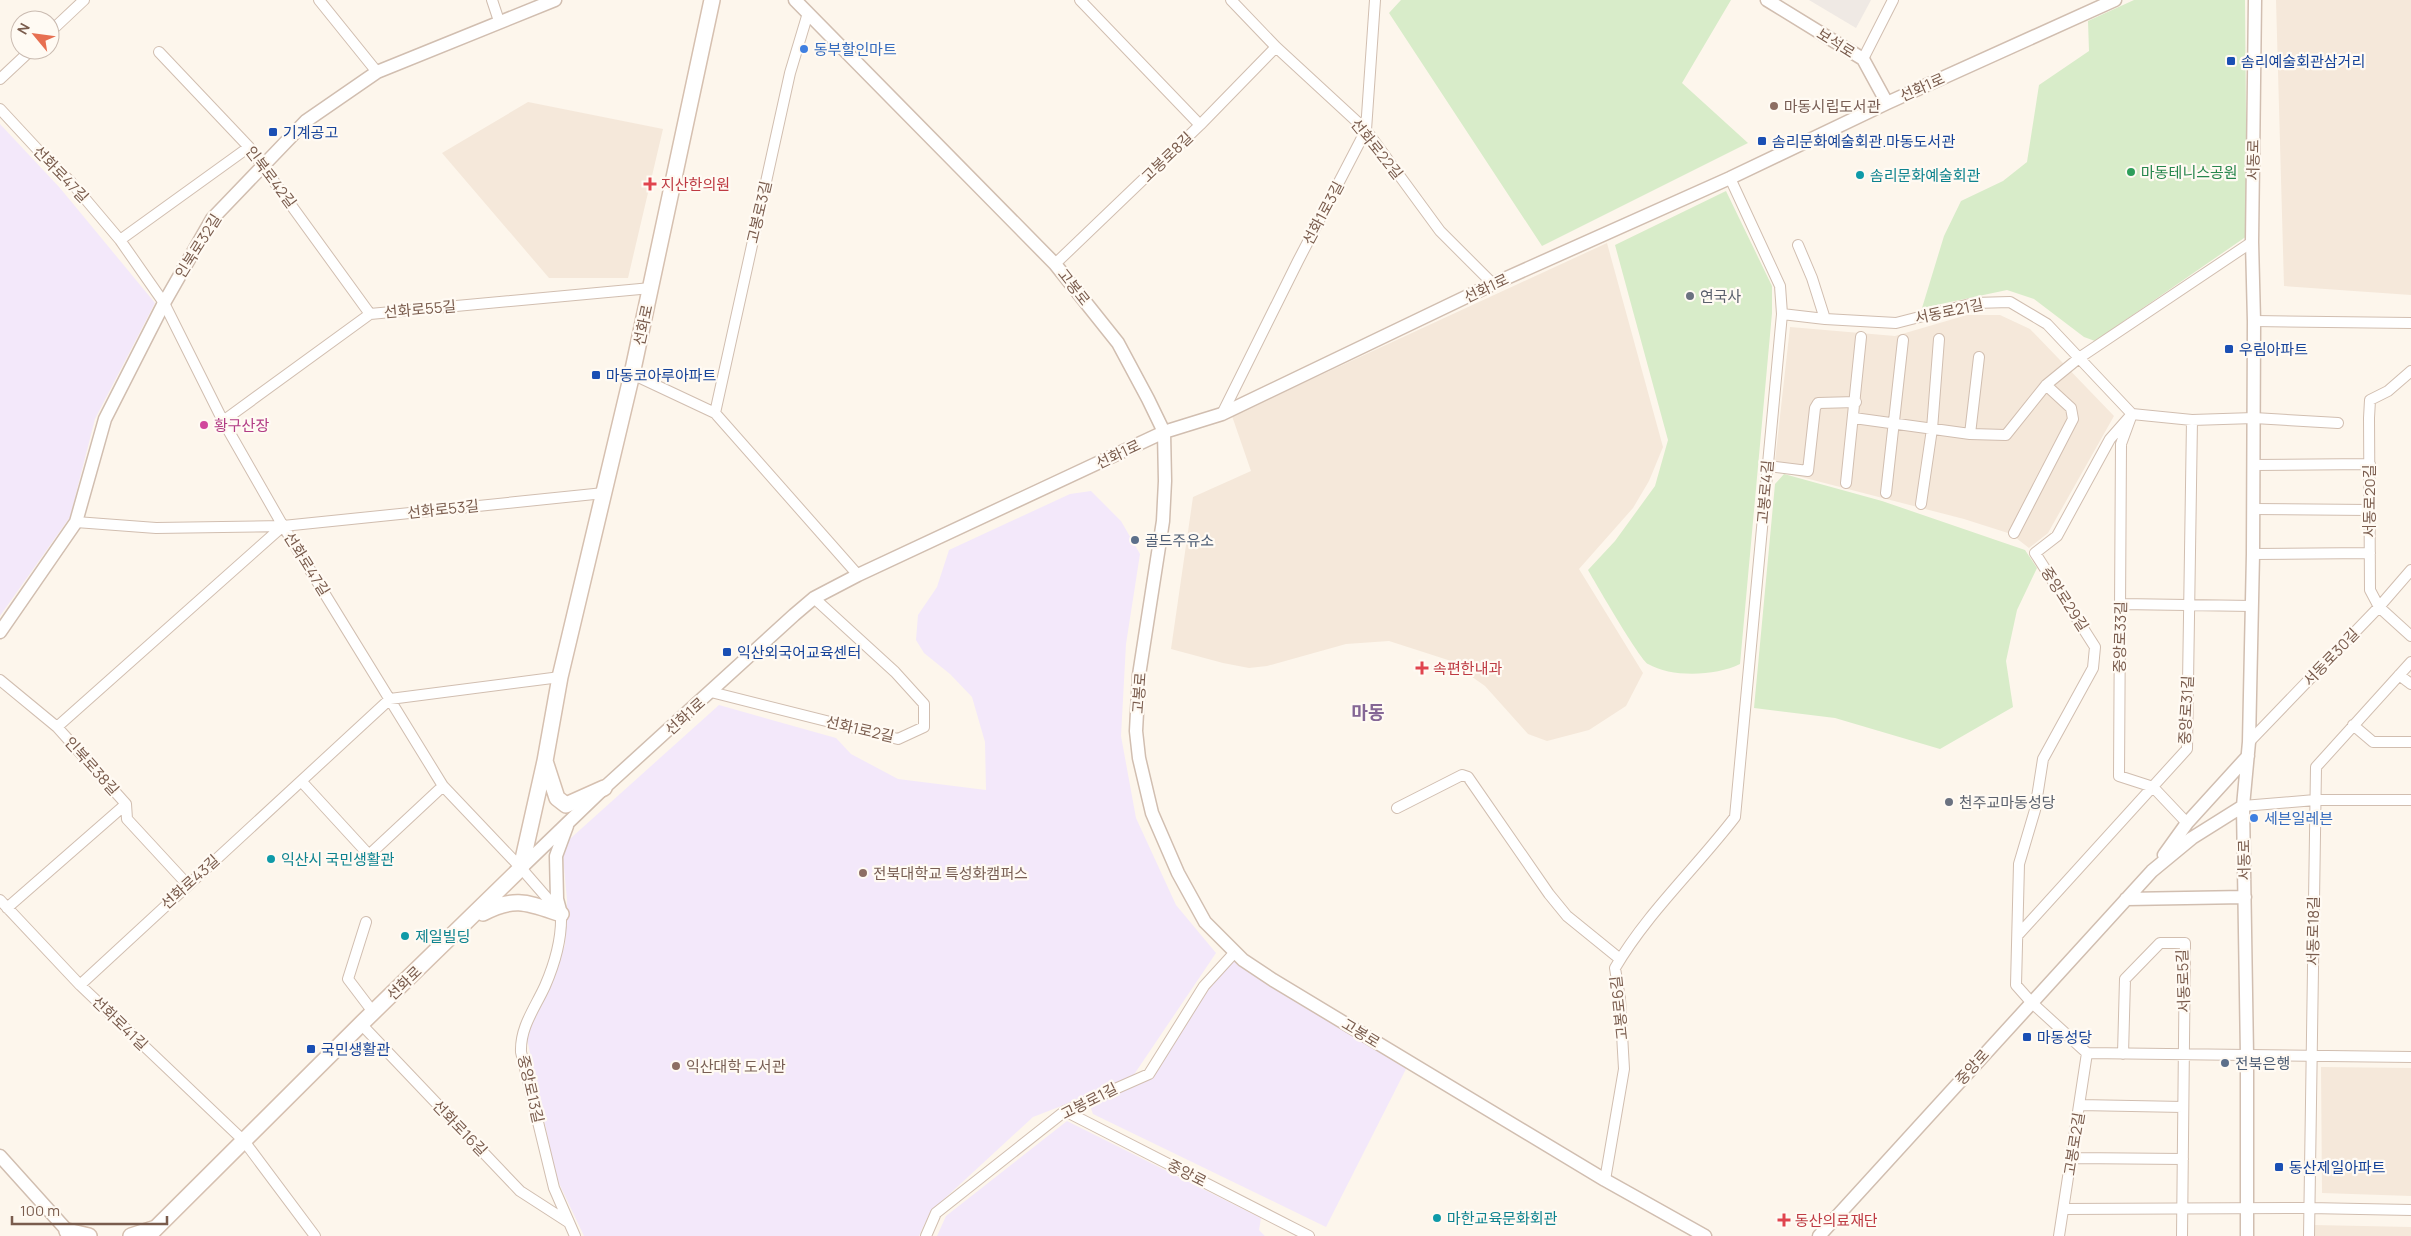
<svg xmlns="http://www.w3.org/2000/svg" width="2411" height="1236" font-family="Manrope,'Noto Sans KR',sans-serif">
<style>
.residential{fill:#f5e8da}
.industrial{fill:#efe9e4}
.education{fill:#f3e8fa}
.green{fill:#d8ecc9}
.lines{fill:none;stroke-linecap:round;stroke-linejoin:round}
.minor-casing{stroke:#d1beb0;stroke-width:12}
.tertiary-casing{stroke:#d1beb0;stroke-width:15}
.secondary-casing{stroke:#d6c0b0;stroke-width:18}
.minor{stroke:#fff;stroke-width:10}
.tertiary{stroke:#fff;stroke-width:12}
.secondary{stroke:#fff;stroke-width:15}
.shop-dot{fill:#3f7fe0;stroke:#fffaf3;stroke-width:2}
.transit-dot{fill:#1a4fb4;stroke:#fffaf3;stroke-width:2}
.education-dot{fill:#8d6e63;stroke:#fffaf3;stroke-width:2}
.leisure-dot{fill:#2e9e5b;stroke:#fffaf3;stroke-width:2}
.culture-dot{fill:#0f9aa8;stroke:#fffaf3;stroke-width:2}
.health-dot{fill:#e0444e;stroke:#fffaf3;stroke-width:2}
.worship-dot{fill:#6b7280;stroke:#fffaf3;stroke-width:2}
.hotel-dot{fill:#d1479c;stroke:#fffaf3;stroke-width:2}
.service-dot{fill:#5c6f8a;stroke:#fffaf3;stroke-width:2}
.labels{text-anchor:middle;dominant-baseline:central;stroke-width:4.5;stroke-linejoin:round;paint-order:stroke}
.street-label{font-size:15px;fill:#7a5c4d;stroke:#fffaf3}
.shop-label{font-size:15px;fill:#366cbe;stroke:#fffaf3;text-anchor:start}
.transit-label{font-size:15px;fill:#164399;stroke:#fffaf3;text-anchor:start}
.education-label{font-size:15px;fill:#785e54;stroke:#fffaf3;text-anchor:start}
.leisure-label{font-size:15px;fill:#27864d;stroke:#fffaf3;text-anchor:start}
.culture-label{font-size:15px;fill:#0d838f;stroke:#fffaf3;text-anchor:start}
.health-label{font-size:15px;fill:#be3a42;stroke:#fffaf3;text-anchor:start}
.worship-label{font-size:15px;fill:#5b616d;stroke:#fffaf3;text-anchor:start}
.hotel-label{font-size:15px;fill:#b23c85;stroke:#fffaf3;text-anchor:start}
.service-label{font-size:15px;fill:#4e5e75;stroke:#fffaf3;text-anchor:start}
.quarter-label{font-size:18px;font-weight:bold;fill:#846695;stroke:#fffaf3}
</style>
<rect width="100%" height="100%" fill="#fdf6ec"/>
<path class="residential" d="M2276,0H2411V295L2284,286Z
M528,102L663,129L628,278H549L442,153Z
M1607,243L1663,447L1649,481L1633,508L1579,569L1643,673L1626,706L1589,730L1547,741L1528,734L1485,686L1448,660L1389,641L1346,644L1267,666L1249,668L1223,663L1171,649L1193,497L1251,471L1232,416Z
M1967,315H2000L2030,329L2114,416L2048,533L2029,548L2011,534L1964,519L1774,470L1790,327L1895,336Z
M2321,1067L2411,1068V1196L2322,1193Z
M2314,1225L2411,1227V1236H2315Z"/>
<path class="industrial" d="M1809,0H1871L1856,28Z"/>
<path class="education" d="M0,124L60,188L155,303L95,419L70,517L0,616Z
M1091,491L1121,521L1140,554L1126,644L1121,736L1136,818L1176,905L1216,953L1131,1079L1033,1117L930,1212L919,1236H584L556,1177L526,1034L565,945L567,900L562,846L719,705L836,738L851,754L898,779L986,790L985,742L972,697L950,674L924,653L916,640L918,615L937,587L949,550L1070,494Z
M1233,961L1407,1067L1326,1227L1093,1114L1090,1106L1152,1077L1208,989Z
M1067,1121L1261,1218L1259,1230L1265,1236H937L946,1216Z"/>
<path class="green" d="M1401,0H1731L1682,83L1748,143L1542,246L1389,13Z
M2134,0H2245L2247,236L2095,341L2084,337L2034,299L2007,290L1922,308L1944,236L1961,201L2003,181L2027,162L2039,85L2089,51L2088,21Z
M1726,191L1772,286V313L1740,664C1716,676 1672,678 1648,664C1640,660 1596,584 1588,570L1615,541L1655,486L1668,440L1615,245Z
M1784,474L1882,501L2025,550L2037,568L2017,610L2006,661L2013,707L1940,749L1835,718L1754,708L1775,484Z"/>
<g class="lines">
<g class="minor-casing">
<path id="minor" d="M319,0L377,72
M492,0L499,21
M1080,0L1200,125
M1231,0L1276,47L1366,130L1440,231L1493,284
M50,32L84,0
M159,52L249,147L370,314
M1863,59L1893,0
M0,79L31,50
M0,109L39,151L71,182L120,240L164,303L223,421L283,526L443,786L521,868L561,914C562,939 555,963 545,986C535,1008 520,1027 521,1052L554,1188L575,1236
M120,240L249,147
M1798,245L1812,278L1825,319
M1055,264L1200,125L1276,47
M1782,314L1825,319L1896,323L1974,303L2010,302L2047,324L2132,414L2121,444L2119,776L2153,787L2187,823
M2254,321L2411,323
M2411,371L2388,391L2370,400L2369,418L2370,590L2379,607L2411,636
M632,374L715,413L858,575
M715,413L790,73L808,13
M1222,414L1298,261L1366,130L1375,0
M1854,418L1970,434L2006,435L2046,385L2079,358L2252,242
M223,421L370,314L651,288
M2338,423L2254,418L2192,420L2132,414L2110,439L2057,536L2035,553L2095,647L2093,668L2043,759L2035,810L2019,864L2016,985L2031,1002L2087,1053L2411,1057
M1970,434L1979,357
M2254,465L2370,464
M1768,466L1808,471L1815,408L1818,403L1856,402
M1846,483L1861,337
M1886,493L1903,340
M1921,504L1932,429L1939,339
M2253,509L2369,510
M76,522L156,528L283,526
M2014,533L2073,419L2071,408L2046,385
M2253,554L2370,553
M2121,604L2252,606
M2399,675L2411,684
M0,680L57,727L126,804L127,819L187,884
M711,692L898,739L924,727V704L895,672L814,598
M2353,725L2373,742H2411
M57,727L283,526L604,493
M2249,742L2379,607L2411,570
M302,782L369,855L443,786
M2243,806L2315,800H2411
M1397,808L1462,775L1468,777L1549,894L1567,916L1620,959
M0,900L80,985L244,1141L315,1236
M7,908L126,804
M366,922L348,979L373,1012
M2018,935L2187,749L2192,420
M80,985L390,699L560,677
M361,1024L520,1191L568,1222
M2123,1054L2125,979L2160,943H2185L2182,1236
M2080,1105L2183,1107
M1065,1111L1309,1236
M2072,1158L2183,1159
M1605,1180L1624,1069L1620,999L1615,968C1647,913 1696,868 1735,817L1782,314L1780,286L1730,178
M2064,1209L2309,1208L2411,1210
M926,1236L936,1213L1065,1111L1149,1074L1204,986L1235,952
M2059,1236L2087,1053
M2309,1236L2316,767L2411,662"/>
</g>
<g class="tertiary-casing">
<path id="tertiary" d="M795,0L1055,264L1118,343L1148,399L1164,432L1165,481L1163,521L1139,675L1136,731L1139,758L1152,813L1178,873L1205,922L1243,960L1273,980L1605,1180L1705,1236
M1767,0L1863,59L1887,103
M0,632L76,522L105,419L164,303L212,219L306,121L377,72L555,0
M2164,855L2187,823L2248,756
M521,868L604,788L794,615L814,598L858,575L1164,432L1222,414L1493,284L1730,178L1887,103L2115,0
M2126,899L2245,897
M561,914L557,899L556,856L567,826
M0,1156L72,1236
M1819,1236L2152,871L2192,838L2243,806
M2247,1236V1056L2243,806L2249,742L2253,554L2254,321L2252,242L2255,0"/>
</g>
<g class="secondary-casing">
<path id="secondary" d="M545,761L557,798L566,805L604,788
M483,913C515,896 528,903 561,914
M67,1231L89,1236
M131,1236L156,1228
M148,1236L361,1024L521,868L545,761L560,677L632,374L712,0"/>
</g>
<use href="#minor" class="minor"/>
<use href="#tertiary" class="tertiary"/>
<use href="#secondary" class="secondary"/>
</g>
<g class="shop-dot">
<circle cx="804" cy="49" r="5"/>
<circle cx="2254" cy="818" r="5"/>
</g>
<g class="transit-dot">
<rect x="2226" y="56" width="10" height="10" rx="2.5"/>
<rect x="268" y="127" width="10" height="10" rx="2.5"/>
<rect x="1757" y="136" width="10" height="10" rx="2.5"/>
<rect x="2224" y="344" width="10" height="10" rx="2.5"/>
<rect x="591" y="370" width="10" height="10" rx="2.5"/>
<rect x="722" y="647" width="10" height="10" rx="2.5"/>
<rect x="2022" y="1032" width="10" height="10" rx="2.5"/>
<rect x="306" y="1044" width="10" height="10" rx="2.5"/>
<rect x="2274" y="1162" width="10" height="10" rx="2.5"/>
</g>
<g class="education-dot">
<circle cx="1774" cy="106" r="5"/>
<circle cx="863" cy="873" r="5"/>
<circle cx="676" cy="1066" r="5"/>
</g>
<circle class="leisure-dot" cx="2131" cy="172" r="5"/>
<g class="culture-dot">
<circle cx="1860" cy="175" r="5"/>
<circle cx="271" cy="859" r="5"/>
<circle cx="405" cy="936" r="5"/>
<circle cx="1437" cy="1218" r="5"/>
</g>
<g class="health-dot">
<path d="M647.5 176.5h5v5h5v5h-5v5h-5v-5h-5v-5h5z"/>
<path d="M1419.5 660.5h5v5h5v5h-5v5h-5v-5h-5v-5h5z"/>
<path d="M1781.5 1212.5h5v5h5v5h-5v5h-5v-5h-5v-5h5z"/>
</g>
<g class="worship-dot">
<circle cx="1690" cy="296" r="5"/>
<circle cx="1949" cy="802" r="5"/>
</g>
<circle class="hotel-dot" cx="204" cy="425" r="5"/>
<g class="service-dot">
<circle cx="1135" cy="540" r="5"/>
<circle cx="2225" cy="1063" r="5"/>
</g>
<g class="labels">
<g class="street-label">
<text transform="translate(1836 43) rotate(32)">보석로</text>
<text transform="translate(1922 87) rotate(-24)">선화1로</text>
<text transform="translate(1377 149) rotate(51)">선화로22길</text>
<text transform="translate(1167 157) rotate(-44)">고봉로8길</text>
<text transform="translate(2253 160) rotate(-89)">서동로</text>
<text transform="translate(61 174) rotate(46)">선화로47길</text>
<text transform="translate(271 177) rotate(53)">인북로42길</text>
<text transform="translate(759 212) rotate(-77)">고봉로3길</text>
<text transform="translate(1323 213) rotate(-62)">선화1로3길</text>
<text transform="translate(198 246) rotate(-58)">인북로32길</text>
<text transform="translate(1074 287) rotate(52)">고봉로</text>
<text transform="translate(1486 288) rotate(-25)">선화1로</text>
<text transform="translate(420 309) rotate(-5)">선화로55길</text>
<text transform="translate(1949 311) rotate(-12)">서동로21길</text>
<text transform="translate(643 325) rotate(-78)">선화로</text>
<text transform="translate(1118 454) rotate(-25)">선화1로</text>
<text transform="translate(1765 492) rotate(-85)">고봉로4길</text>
<text transform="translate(2369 501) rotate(-90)">서동로20길</text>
<text transform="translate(443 509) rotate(-6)">선화로53길</text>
<text transform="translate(307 564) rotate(58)">선화로47길</text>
<text transform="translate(2065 599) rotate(57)">중앙로29길</text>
<text transform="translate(2120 637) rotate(-89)">중앙로33길</text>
<text transform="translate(2331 657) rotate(-46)">서동로30길</text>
<text transform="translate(1139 693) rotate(-86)">고봉로</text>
<text transform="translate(2186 710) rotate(-87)">중앙로31길</text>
<text transform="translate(685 716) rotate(-42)">선화1로</text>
<text transform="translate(860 729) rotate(13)">선화1로2길</text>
<text transform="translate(92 766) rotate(48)">인북로38길</text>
<text transform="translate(2244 860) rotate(-91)">서동로</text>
<text transform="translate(190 882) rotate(-42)">선화로43길</text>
<text transform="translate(2313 931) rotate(-89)">서동로18길</text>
<text transform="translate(2183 981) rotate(-92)">서동로5길</text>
<text transform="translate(404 983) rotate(-44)">선화로</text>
<text transform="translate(1619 1008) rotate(-96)">고봉로6길</text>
<text transform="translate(120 1023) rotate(44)">선화로41길</text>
<text transform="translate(1361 1033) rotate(31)">고봉로</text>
<text transform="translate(1972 1067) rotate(-48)">중앙로</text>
<text transform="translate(531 1089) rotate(77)">중앙로13길</text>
<text transform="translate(1089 1101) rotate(-27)">고봉로1길</text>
<text transform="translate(460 1128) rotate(46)">선화로16길</text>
<text transform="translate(2074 1144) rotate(-81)">고봉로2길</text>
<text transform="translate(1187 1173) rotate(27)">중앙로</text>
</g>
<g class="shop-label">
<text x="814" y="49">동부할인마트</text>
<text x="2264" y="818">세븐일레븐</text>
</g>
<g class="transit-label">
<text x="2241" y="61">솜리예술회관삼거리</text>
<text x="283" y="132">기계공고</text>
<text x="1772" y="141">솜리문화예술회관.마동도서관</text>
<text x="2239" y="349">우림아파트</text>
<text x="606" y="375">마동코아루아파트</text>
<text x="737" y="652">익산외국어교육센터</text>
<text x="2037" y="1037">마동성당</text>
<text x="321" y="1049">국민생활관</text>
<text x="2289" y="1167">동산제일아파트</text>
</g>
<g class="education-label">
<text x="1784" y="106">마동시립도서관</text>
<text x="873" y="873">전북대학교 특성화캠퍼스</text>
<text x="686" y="1066">익산대학 도서관</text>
</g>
<g class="leisure-label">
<text x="2141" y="172">마동테니스공원</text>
</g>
<g class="culture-label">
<text x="1870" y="175">솜리문화예술회관</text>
<text x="281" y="859">익산시 국민생활관</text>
<text x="415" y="936">제일빌딩</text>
<text x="1447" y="1218">마한교육문화회관</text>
</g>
<g class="health-label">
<text x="661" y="184">지산한의원</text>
<text x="1433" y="668">속편한내과</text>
<text x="1795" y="1220">동산의료재단</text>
</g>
<g class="worship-label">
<text x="1700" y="296">연국사</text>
<text x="1959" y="802">천주교마동성당</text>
</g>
<g class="hotel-label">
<text x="214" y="425">황구산장</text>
</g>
<g class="service-label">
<text x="1145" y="540">골드주유소</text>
<text x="2235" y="1063">전북은행</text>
</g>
<g class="quarter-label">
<text x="1368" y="712">마동</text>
</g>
</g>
<g transform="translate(35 35) rotate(299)"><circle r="24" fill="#fffaf3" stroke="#cabbb1"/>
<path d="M0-4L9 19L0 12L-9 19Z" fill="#e76f51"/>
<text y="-8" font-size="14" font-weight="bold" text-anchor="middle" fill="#7a5c4d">N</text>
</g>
<path d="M12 1216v8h155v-8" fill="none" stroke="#7a5c4d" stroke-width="2.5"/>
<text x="20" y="1216" font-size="15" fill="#7a5c4d" stroke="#fffaf3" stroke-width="4" paint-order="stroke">100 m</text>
</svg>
